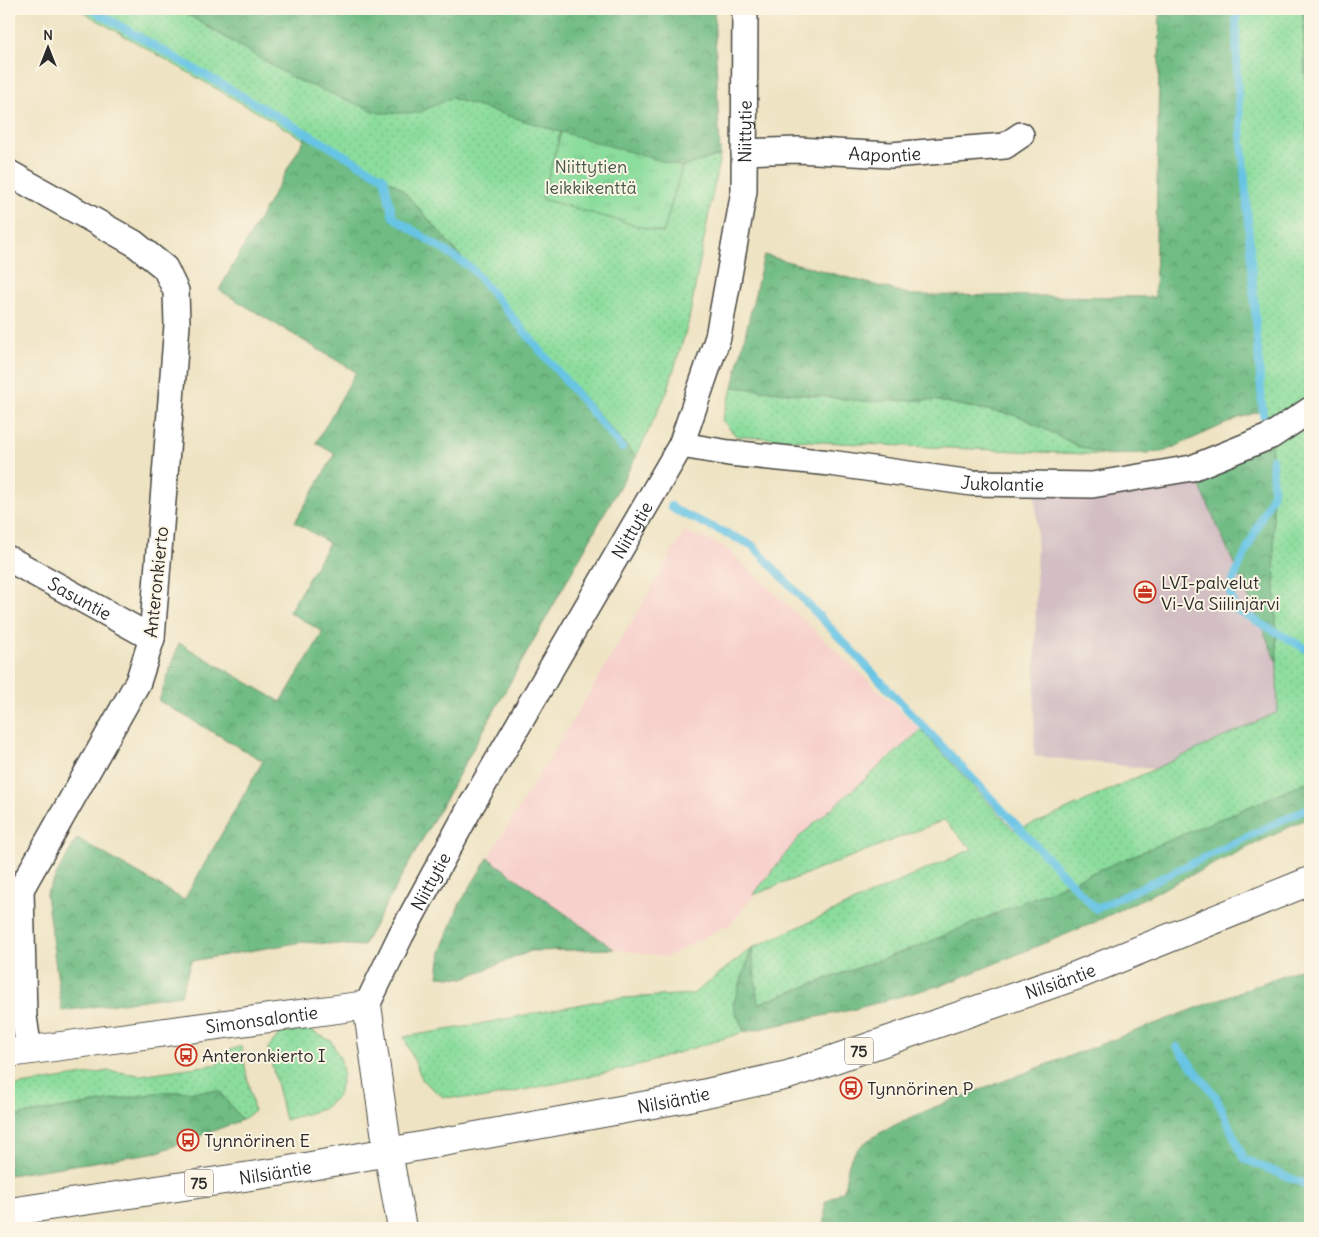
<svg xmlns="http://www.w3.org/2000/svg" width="1319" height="1237" font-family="Delius,sans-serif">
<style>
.built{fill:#f7d0cc}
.industrial{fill:#d2bec3}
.grass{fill:url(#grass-dots);stroke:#5b8464}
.forest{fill:url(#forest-crowns);stroke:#4e7458}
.park{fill:url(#park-tufts);stroke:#5b8464}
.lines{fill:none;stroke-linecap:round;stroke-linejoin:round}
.stream{stroke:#67c4e5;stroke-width:8}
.minor-casing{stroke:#484742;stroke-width:28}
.tertiary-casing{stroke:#484742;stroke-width:30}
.primary-casing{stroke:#484742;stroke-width:30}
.minor{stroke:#fff;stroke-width:25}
.tertiary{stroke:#fff;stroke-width:28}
.primary{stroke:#fff;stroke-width:28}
.labels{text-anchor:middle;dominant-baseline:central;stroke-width:4;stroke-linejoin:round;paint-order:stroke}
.shield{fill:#fcf5e5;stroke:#6a6863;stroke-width:1}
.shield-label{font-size:16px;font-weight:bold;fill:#2b2b2b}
.street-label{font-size:18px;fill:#2b2b2b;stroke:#fcf5e5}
.park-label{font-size:18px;fill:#435848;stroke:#fcf5e5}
.poi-label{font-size:18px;fill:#2b2b2b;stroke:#fcf5e5;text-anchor:start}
</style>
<defs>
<pattern id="grass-dots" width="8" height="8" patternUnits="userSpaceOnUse" patternTransform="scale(1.25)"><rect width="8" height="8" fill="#8bdd9d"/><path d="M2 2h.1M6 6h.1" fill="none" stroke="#78be87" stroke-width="1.8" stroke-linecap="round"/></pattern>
<pattern id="forest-crowns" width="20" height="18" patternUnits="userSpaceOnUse" patternTransform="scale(1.25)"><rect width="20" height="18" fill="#70bc84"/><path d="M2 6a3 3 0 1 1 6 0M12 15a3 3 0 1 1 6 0" fill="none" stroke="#5c996c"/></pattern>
<pattern id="park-tufts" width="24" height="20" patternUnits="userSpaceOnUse" patternTransform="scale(1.25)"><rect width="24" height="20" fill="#8bdd9d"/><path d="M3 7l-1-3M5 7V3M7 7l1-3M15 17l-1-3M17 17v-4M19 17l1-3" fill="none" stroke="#78be87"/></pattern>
</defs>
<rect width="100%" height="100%" fill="#fcf5e5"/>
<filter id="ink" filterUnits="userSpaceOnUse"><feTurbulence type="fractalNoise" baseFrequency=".02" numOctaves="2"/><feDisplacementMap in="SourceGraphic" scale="10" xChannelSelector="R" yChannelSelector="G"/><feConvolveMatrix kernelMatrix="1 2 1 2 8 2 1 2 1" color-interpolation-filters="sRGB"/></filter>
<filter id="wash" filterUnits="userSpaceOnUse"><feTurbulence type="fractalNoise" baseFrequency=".0096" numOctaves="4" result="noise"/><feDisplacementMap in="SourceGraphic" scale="20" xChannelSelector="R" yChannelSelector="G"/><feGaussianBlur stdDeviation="1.12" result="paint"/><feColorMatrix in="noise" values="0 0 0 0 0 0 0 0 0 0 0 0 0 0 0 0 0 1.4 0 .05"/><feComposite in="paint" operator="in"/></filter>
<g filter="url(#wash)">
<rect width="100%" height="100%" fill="#eee3c2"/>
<path class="built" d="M684,532L724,546L921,730L800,836L732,923L666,957L614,949L488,858L598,679Z"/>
<path class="industrial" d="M1310,410L1278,712L1154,769L1034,756L1037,516L1034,484L1192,468Z"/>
<path class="grass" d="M78,9H178L295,79L451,98L561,132L542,199L663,233L682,167L720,155L688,324L667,392L636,457L400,187L306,133L304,139L302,138Z
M1236,9H1303L1310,211V781L924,944L757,1004L752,949L733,1005L744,1032L633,1067L482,1099L443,1097L423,1081L404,1037L464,1027L608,999L693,994L752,948L972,849L944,820L753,895L800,836L921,730L1014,830L1044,820L1278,712L1271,436L1261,411L1237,79Z
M733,387L864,401L933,400L1019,416L1078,446L1107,455L840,443L736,436L722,420Z
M310,1030L331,1041L341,1060L343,1073L338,1096L323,1109L285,1120L268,1048L280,1033Z
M241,1046L254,1111L242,1120L219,1091L163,1092L9,1117V1087L109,1071L140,1075L218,1064L227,1051Z"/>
<path class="forest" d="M178,9H714L720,155L682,167L561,132L451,98L418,113H379L295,79Z
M1160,9H1236L1237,79L1261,411L1236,419L1163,452L1107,455L1078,446L1019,416L933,400L864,401L733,387L764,255L912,295L1155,297Z
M1303,9H1310V211Z
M306,133L400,187L636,457L363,946L302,942L191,961L181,995L62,1011L46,894L77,838L184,900L263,761L159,701L179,643L281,702L323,632L289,612L329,543L295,522L335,454L316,443L356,372L219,290L304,140Z
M1271,436L1277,662L1192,468Z
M1310,781V817L1091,924L945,984L851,1010L744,1032L733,1005L752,948L758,1004L924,944Z
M488,858L614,949L531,951L464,978L438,976L441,952L459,905Z
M1310,965V1228H825V1202L844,1190C846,1180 847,1165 852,1156C864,1136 913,1117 935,1107Z
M219,1091L242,1120L158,1152L9,1175V1117L163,1092Z"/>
<path class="park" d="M561,132L682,167L663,233L542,199Z"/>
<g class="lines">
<path class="stream" d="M91,9L384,178L393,217L471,268L622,448
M1236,9L1237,79L1263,416
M1272,459L1273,493L1229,589L1235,609L1310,651
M671,506L675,510L752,545L1096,909L1310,807
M1177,1047L1216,1097L1244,1159L1305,1184L1310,1191"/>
</g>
</g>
<g filter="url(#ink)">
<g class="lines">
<g class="minor-casing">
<g id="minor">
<path id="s1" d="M744,152L797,150L891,155L1005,146L1021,135"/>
<path d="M9,173L134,243L165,268L176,291L177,325L152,638L138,682L21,889L24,1017L29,1050"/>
<path id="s2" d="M681,445L729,453L830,463L972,483L1092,485L1192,468L1271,436L1310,410"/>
<path id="s3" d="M9,559L152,638"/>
<path id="s4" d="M367,1005L401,935L470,808L681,445L718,337L744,191L745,9"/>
</g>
</g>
<g class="tertiary-casing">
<g id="tertiary">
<path id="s5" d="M9,1053L367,1005L388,1152L402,1228"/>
</g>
</g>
<g class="primary-casing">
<g id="primary">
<path id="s6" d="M9,1212L278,1172L675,1100L788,1075L1078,975L1310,881"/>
</g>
</g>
<use href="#minor" class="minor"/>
<use href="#tertiary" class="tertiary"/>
<use href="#primary" class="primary"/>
</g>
</g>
<defs>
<g id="office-ring" transform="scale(1.125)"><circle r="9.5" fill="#fcf5e5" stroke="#c8321e" stroke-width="1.5"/><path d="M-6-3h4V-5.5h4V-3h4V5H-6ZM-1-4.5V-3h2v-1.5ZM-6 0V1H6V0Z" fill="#c8321e"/></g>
<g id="bus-ring" transform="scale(1.125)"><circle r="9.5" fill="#fcf5e5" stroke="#c8321e" stroke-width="1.5"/><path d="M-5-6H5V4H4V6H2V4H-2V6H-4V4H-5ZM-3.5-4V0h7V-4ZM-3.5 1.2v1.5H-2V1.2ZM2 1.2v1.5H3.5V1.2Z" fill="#c8321e"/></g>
</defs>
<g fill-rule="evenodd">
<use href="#office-ring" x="1145" y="592"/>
<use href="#bus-ring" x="186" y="1055"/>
<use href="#bus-ring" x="851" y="1088"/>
<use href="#bus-ring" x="188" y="1140"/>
</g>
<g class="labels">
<g class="shield">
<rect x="845" y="1037.5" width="28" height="27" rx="4"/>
<rect x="185" y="1169.5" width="28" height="27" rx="4"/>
</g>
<g class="shield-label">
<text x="859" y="1051">75</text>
<text x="199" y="1183">75</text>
</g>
<g class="street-label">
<text stroke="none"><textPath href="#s4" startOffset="964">Niittytie</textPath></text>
<text stroke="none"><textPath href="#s1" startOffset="141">Aapontie</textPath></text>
<text stroke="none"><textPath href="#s2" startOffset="324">Jukolantie</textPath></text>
<text stroke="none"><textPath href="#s4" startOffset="544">Niittytie</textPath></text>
<text transform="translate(156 582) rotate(-84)">Anteronkierto</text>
<text stroke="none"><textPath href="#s3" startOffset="81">Sasuntie</textPath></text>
<text stroke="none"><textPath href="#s4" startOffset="139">Niittytie</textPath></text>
<text stroke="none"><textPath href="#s6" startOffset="1079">Nilsiäntie</textPath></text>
<text stroke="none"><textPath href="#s5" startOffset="255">Simonsalontie</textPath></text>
<text stroke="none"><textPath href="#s6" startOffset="674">Nilsiäntie</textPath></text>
<text stroke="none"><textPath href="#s6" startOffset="269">Nilsiäntie</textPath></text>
</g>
<g class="park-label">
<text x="591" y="166">Niittytien<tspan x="591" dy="21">leikkikenttä</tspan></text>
</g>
<g class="poi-label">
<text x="1161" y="582">LVI-palvelut<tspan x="1161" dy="21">Vi-Va Siilinjärvi</tspan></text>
<text x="202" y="1055">Anteronkierto I</text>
<text x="867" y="1088">Tynnörinen P</text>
<text x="204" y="1140">Tynnörinen E</text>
</g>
</g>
<rect width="1319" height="1237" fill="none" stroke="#fcf5e5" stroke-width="30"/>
<g transform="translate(48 48)" stroke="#fcf5e5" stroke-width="4" paint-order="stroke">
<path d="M0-4L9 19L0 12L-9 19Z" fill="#2b2b2b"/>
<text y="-8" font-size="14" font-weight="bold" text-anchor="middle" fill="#2b2b2b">N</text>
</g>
</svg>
